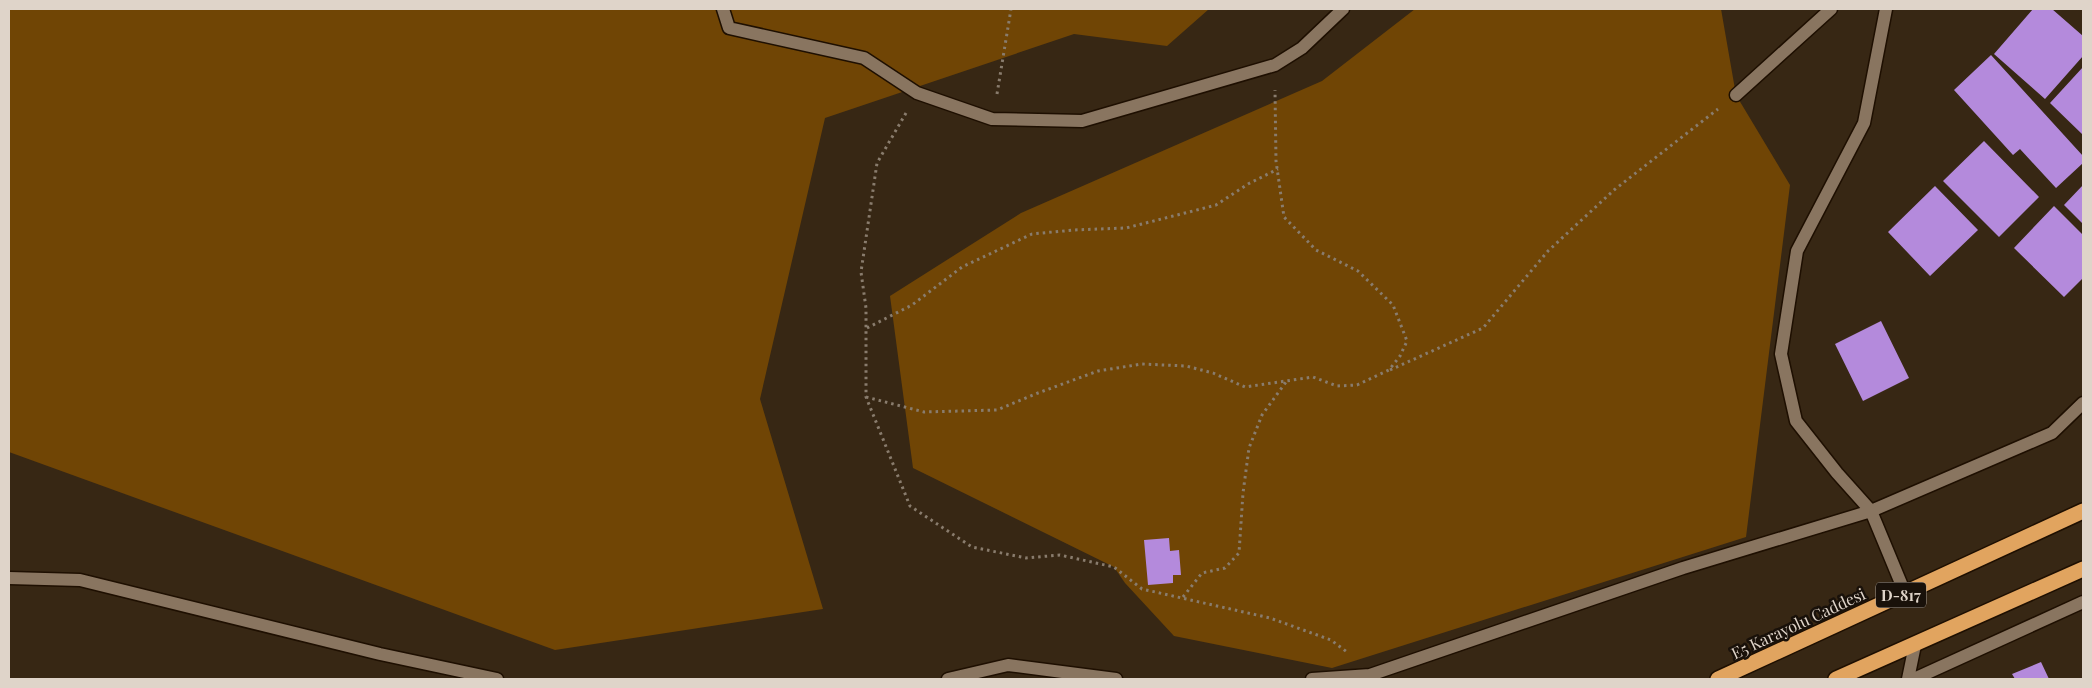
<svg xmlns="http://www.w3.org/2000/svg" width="2092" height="688" font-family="'Playfair Display',serif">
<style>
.green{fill:#704505}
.building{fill:#b48adc}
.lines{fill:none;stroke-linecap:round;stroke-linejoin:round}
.minor-casing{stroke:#1e0f01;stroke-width:15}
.highway-casing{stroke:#1e0f01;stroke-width:18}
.path{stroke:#897c6d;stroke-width:3;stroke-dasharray:2.5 4;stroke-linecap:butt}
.minor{stroke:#897560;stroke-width:12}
.highway{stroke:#e1a45f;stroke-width:15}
.labels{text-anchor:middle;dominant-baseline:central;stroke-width:5;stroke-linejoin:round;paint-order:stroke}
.shield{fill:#19110a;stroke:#a49a90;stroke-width:1}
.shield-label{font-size:15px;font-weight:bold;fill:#dfd4c9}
.street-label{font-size:16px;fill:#dfd4c9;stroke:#19110a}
</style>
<rect width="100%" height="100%" fill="#372714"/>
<path class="green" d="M9,9H1209L1167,46L1074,34L825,118L760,399L823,609L555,650L9,452Z
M1415,9H1721L1736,95L1790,185L1746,537L1332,668L1174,636L1125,583L1114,567L913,468L890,296L1021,213L1322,81Z"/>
<path class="building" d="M2033,9H2052L2083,36V56L2045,99L1994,54Z
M1991,55L2083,156V163L2056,188L2020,149L2013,155L1954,90Z
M2083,67V135L2050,103Z
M1984,141L2039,197L1999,237L1943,181Z
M2083,185V224L2064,205Z
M1935,186L1978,230L1930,276L1888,232Z
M2054,206L2083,235V278L2064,297L2014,248Z
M1881,321L1909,378L1863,401L1835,344Z
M1169,538L1170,551L1179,550L1181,575H1173V583L1148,585L1144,540Z
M2041,662L2049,679H2015L2012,674Z"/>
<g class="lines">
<g class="minor-casing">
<path id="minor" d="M723,9L729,28L864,58L917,93L992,119L1082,121L1275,65L1302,48L1343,9
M1886,9L1864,123L1797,251L1781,354L1796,421L1837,473L1871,511L1905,593
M1736,95L1831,9
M9,578L80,580L380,654L497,679
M948,679L1008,665L1116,679
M1312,679L1370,675L1683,568L1871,511L2052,433L2083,403
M1908,679L1915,645
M1914,679L2083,602"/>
</g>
<g class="highway-casing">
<path id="highway" d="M1718,679L2083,511
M1836,679L2083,569"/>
</g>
<path class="path" d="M997,94L1011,9
M906,113L877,163L861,272L866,308V397L910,506L972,547L1026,558L1060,555L1114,567L1142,589L1270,618L1331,640L1347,652
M867,328L912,305L962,267L1032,234L1074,230L1126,228L1185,213L1216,205L1248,184L1278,169
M1390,370L1483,328L1548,251L1614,190L1718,109
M866,397L924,412L997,410L1038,393L1098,371L1142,364L1186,366L1213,373L1245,387L1313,377L1337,386L1357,385L1389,370L1400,356L1407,341L1393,305L1358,271L1316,250L1284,217L1276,161L1275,90
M1183,597L1202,573L1225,568L1239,553L1243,493L1249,448L1262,415L1286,382"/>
<use href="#minor" class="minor"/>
<use href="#highway" class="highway"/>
</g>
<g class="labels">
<rect class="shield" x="1876" y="582.5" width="50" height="25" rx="4"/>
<g class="shield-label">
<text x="1901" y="595">D-817</text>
</g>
<g class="street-label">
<text transform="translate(1798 623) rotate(-25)">E5 Karayolu Caddesi</text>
</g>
</g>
<rect width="2092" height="688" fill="none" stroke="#dfd4c9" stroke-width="20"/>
</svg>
